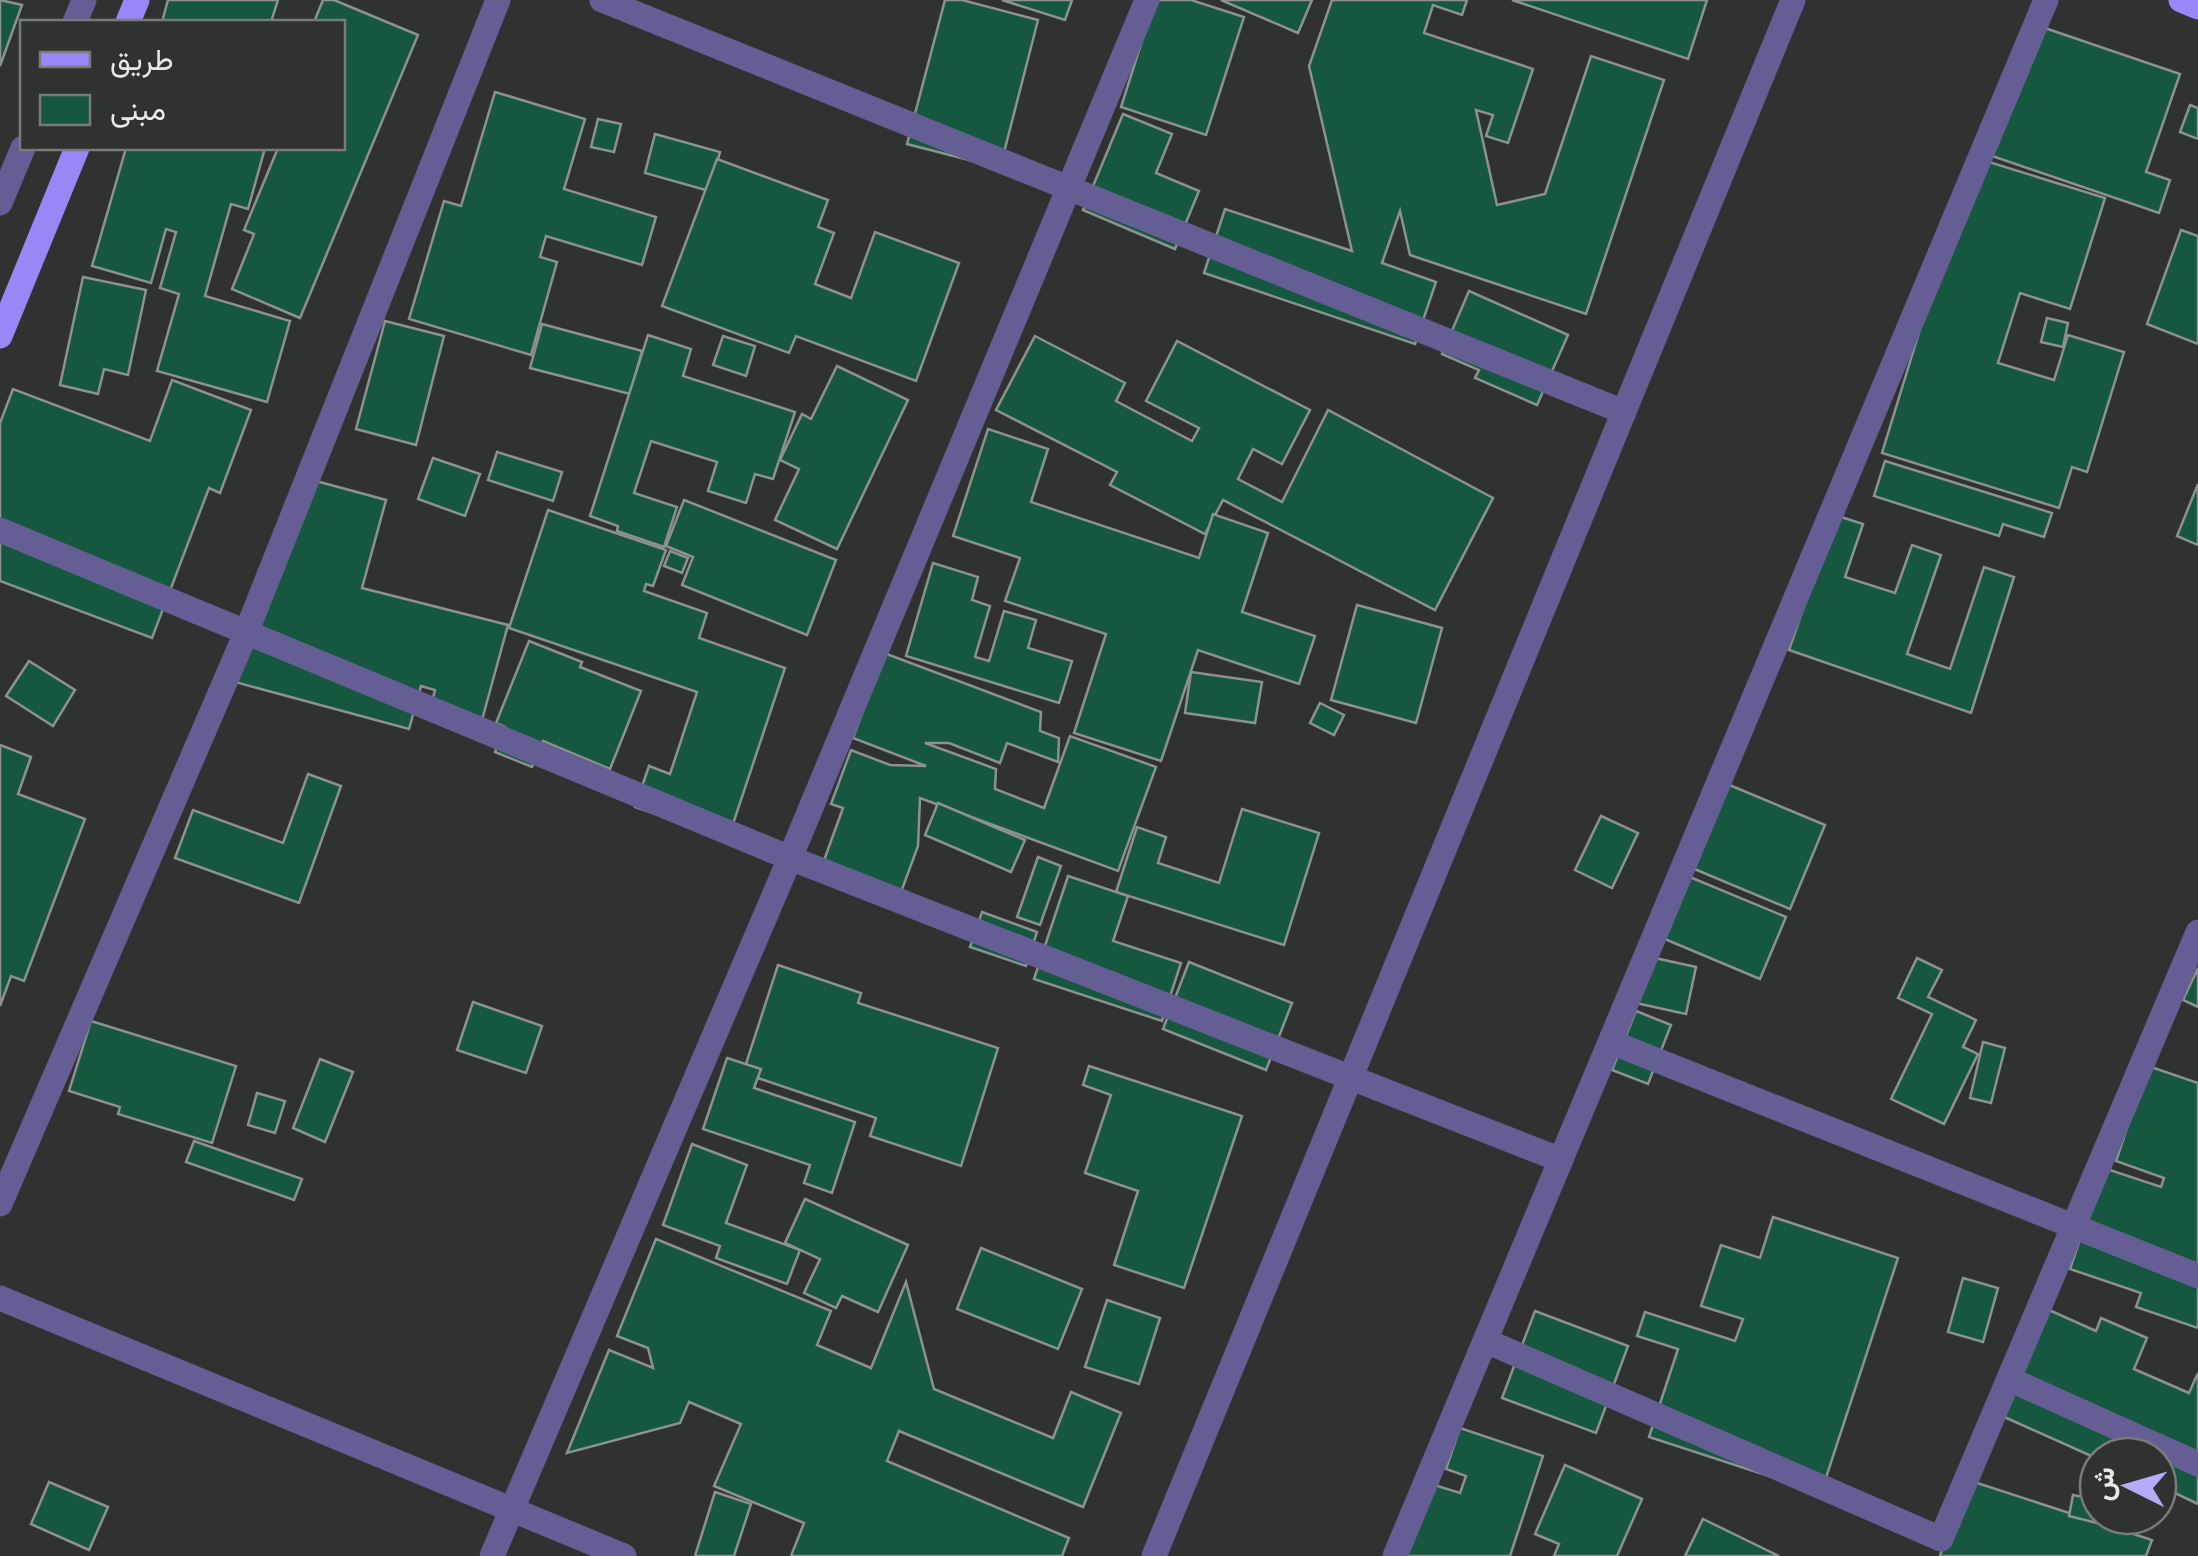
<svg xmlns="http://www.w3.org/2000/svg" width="2198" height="1556" viewBox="0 0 2198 1556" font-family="'Libre Baskerville',Vazirmatn,serif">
<rect width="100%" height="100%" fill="#2f3231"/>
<g fill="#16583f" stroke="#8d918f" stroke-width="2.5">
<polygon points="0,0 22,5 0,66"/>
<polygon points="168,0 278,0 271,22 162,22"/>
<polygon points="323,0 334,0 418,35 300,318 232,289 254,234 244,230 278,148 342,148 342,22 314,22"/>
<polygon points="945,0 962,0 1038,20 1000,168 907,144"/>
<polygon points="1002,0 1072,0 1065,20"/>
<polygon points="1155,0 1191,0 1244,17 1206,135 1121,107"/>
<polygon points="1221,0 1312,0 1298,33"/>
<polygon points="1332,0 1467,0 1462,15 1433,5 1424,33 1533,69 1508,143 1486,136 1493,115 1476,110 1497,205 1545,194 1591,56 1664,80 1586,314 1410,255 1400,211 1382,263 1436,282 1415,344 1204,273 1225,209 1352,251 1309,66"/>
<polygon points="1512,0 1707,0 1688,59"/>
<polygon points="2036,25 2180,74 2146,172 2170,180 2159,213 1992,156"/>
<polygon points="495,92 585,119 564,189 656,217 642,265 546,236 540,257 557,262 531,355 409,319 444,201 461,206"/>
<polygon points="2190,105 2198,108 2198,139 2180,132"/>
<polygon points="1123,114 1172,134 1156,173 1199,191 1175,249 1083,210"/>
<polygon points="598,119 621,124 614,152 591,147"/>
<polygon points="655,134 720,152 709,191 645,173"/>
<polygon points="126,148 265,148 248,209 231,204 205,296 290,321 267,402 157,371 179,294 160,288 176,232 166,229 151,283 92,266"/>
<polygon points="1973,157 2105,198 2070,309 2020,293 1998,363 2054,380 2068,335 2124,352 2087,472 2072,467 2059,508 1882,453"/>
<polygon points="717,159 828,200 818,227 834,233 815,284 851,298 875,232 959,263 916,381 796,336 789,353 662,306"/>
<polygon points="2181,230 2198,236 2198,344 2147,324"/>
<polygon points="83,277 146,290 128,375 104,369 98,394 60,385"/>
<polygon points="1469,291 1568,335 1537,405 1475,378 1479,370 1442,354"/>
<polygon points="2047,318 2068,323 2063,347 2041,342"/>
<polygon points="385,321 444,336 416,445 356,429"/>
<polygon points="542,324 642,351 630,394 530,368"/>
<polygon points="648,335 691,349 683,376 795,412 773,479 755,474 746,503 708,491 717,462 651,441 634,493 677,507 664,547 617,531 618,526 590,516"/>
<polygon points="723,336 755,346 746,376 713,365"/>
<polygon points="1035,336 1125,383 1116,401 1192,441 1199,428 1146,401 1177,341 1310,410 1282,464 1253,449 1238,479 1282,502 1328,410 1493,498 1435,610 1223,500 1205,534 1110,485 1117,472 996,410"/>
<polygon points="837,366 908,400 837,549 775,520 799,469 780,460 802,414 811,419"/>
<polygon points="172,380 251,410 220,493 209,488 152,638 0,581 0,423 13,389 150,441"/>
<polygon points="988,429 1048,449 1031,502 1199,558 1213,514 1268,533 1242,612 1315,636 1299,684 1198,650 1161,761 1074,733 1106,634 1005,601 1020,558 953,536"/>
<polygon points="497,452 562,472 553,501 488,480"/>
<polygon points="433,458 480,474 465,516 418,499"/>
<polygon points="1885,461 2052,513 2044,537 2003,524 1999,536 1874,496"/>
<polygon points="305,478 386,500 362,588 508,625 479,731 428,717 435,690 421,686 409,729 235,682"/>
<polygon points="2198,484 2198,545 2177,536"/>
<polygon points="684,500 836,560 807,635 682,585 693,557 666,546"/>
<polygon points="548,510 666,550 653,586 646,584 644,591 707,613 699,638 785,668 728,839 635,807 649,766 670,774 697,692 509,628"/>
<polygon points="1835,515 1863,524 1845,577 1895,593 1912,545 1941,555 1907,654 1950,669 1984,567 2014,577 1971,713 1789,650"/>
<polygon points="670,551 688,558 682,573 664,566"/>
<polygon points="933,563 978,577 972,600 990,606 975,657 989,661 1004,611 1036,620 1028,648 1072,661 1059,703 906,656"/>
<polygon points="1357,605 1442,628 1416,723 1331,700"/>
<polygon points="529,641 582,662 580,667 641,691 610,769 543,741 532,767 495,752 505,727 496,723"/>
<polygon points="884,653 1041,712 1040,731 1059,738 1058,762 1007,743 1000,763 949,743 925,743 996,769 995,789 1044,808 1070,736 1156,767 1118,871 920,798 918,846 897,903 818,877 843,808 831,804 851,750 890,765 926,766 853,738"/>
<polygon points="29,661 75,690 53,726 6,696"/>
<polygon points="1191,672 1262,682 1255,723 1185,713"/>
<polygon points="1320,703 1344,715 1334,735 1310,723"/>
<polygon points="0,745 31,757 18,794 85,819 24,981 11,976 0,1006"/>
<polygon points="308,774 341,786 299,903 175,858 193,810 283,843"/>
<polygon points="1727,784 1825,825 1790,909 1692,868"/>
<polygon points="938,803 1025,840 1011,872 925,835"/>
<polygon points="1242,809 1319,833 1284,945 1116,892 1137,827 1166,837 1158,863 1219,883"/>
<polygon points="1601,816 1638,833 1612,888 1575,870"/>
<polygon points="1038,857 1061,866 1040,925 1017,917"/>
<polygon points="1685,875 1786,917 1760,979 1660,937"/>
<polygon points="1068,876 1128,896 1113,941 1181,963 1162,1021 1034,979"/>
<polygon points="982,912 1037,932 1026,966 970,947"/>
<polygon points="1646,956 1696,967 1686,1014 1636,1003"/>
<polygon points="1917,958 1942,970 1928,997 1976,1020 1963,1047 1978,1054 1944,1124 1891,1099 1932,1014 1898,998"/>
<polygon points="1189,962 1292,1003 1266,1070 1163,1029"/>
<polygon points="778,965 861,993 858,1003 998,1048 961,1166 870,1136 876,1118 743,1073"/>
<polygon points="2198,968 2198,1007 2183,1000"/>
<polygon points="473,1002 542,1026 526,1073 457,1050"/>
<polygon points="1636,1011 1671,1025 1648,1084 1612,1070"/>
<polygon points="91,1021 236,1066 212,1143 118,1114 120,1107 69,1091"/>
<polygon points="1983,1042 2005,1048 1991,1103 1970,1098"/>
<polygon points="727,1058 761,1069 754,1088 855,1122 832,1193 804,1183 810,1165 703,1129"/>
<polygon points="320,1059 353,1072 325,1142 293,1128"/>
<polygon points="1089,1066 1242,1116 1184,1288 1114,1265 1138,1191 1085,1173 1111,1095 1083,1085"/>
<polygon points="2148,1066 2198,1083 2198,1328 2136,1307 2141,1293 2070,1269 2104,1168 2161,1187 2164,1178 2116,1161"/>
<polygon points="257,1093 285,1101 275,1133 248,1125"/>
<polygon points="194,1141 302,1179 294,1200 186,1162"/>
<polygon points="692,1144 747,1165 726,1223 800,1250 787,1284 716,1258 720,1246 663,1225"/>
<polygon points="805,1199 908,1245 878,1312 842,1296 836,1308 804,1293 820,1259 785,1243"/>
<polygon points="1773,1217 1898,1258 1821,1493 1649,1437 1678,1349 1637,1336 1645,1312 1735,1341 1743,1319 1701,1306 1721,1245 1760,1258"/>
<polygon points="656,1239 831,1311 817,1345 871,1368 906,1282 934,1389 1053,1438 1071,1392 1121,1413 1083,1507 899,1431 887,1461 1069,1538 1062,1556 791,1556 804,1523 714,1486 741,1424 689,1402 680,1423 567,1453 609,1350 653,1368 648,1348 617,1336"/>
<polygon points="981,1248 1082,1289 1058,1349 957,1309"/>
<polygon points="1963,1278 1998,1288 1983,1342 1948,1332"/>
<polygon points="1107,1300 1160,1318 1139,1384 1085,1367"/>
<polygon points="2049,1310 2096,1331 2101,1318 2147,1338 2134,1369 2189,1393 2198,1373 2198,1504 2158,1485 2158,1456 2121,1456 2112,1452 2110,1456 2098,1456 2098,1459 2002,1416"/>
<polygon points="1535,1311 1628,1346 1596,1433 1502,1398"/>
<polygon points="1460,1428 1543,1456 1510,1556 1403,1556 1428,1483 1460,1493 1466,1476 1446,1469"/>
<polygon points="1565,1465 1642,1499 1617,1556 1554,1556 1559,1544 1535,1534"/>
<polygon points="1965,1479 2152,1540 2146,1556 1940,1556"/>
<polygon points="49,1482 108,1507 89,1550 31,1524"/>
<polygon points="715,1492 751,1504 734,1556 695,1556"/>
<polygon points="2073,1495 2098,1500 2098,1516 2107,1516 2105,1525 2069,1516"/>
<polygon points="1703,1519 1779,1556 1685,1556"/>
</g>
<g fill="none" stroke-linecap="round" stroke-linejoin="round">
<g stroke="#655e94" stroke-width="25">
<polyline points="602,0 1624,412"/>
<polyline points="75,22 84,0"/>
<polyline points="0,203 23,148"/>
<polyline points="0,530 790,858 1561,1160"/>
<polyline points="1611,1042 2198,1276"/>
<polyline points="0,1204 246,633 498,0"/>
<polyline points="0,1298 624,1556"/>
<polyline points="1486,1341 1941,1539 2198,932"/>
<polyline points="2009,1379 2198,1464"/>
<polyline points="492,1556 790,858 1147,0"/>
<polyline points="1154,1556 1793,0"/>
<polyline points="1395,1556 2046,0"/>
</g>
<g stroke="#9a86f6" stroke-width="25">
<polyline points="2181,0 2198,7"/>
<polyline points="128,22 137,0"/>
<polyline points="0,336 77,148"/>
</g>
</g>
<rect x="20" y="20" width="325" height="130" fill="#2f3231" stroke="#797b7a" stroke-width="2.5"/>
<rect x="40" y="52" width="50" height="15" fill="#9a86f6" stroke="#797b7a" stroke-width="2.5"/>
<text x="110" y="70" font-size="30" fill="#e7e9e8">طريق</text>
<rect x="40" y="95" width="50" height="30" fill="#16583f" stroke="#797b7a" stroke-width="2.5"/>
<text x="110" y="120" font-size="30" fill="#e7e9e8">مبنى</text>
<g transform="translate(2128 1486) rotate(275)"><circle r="48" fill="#2f3231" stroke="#797b7a" stroke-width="2.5"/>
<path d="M0-8L18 38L0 25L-18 38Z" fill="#b5acf8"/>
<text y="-15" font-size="28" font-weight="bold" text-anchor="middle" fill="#e7e9e8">ش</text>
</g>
</svg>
